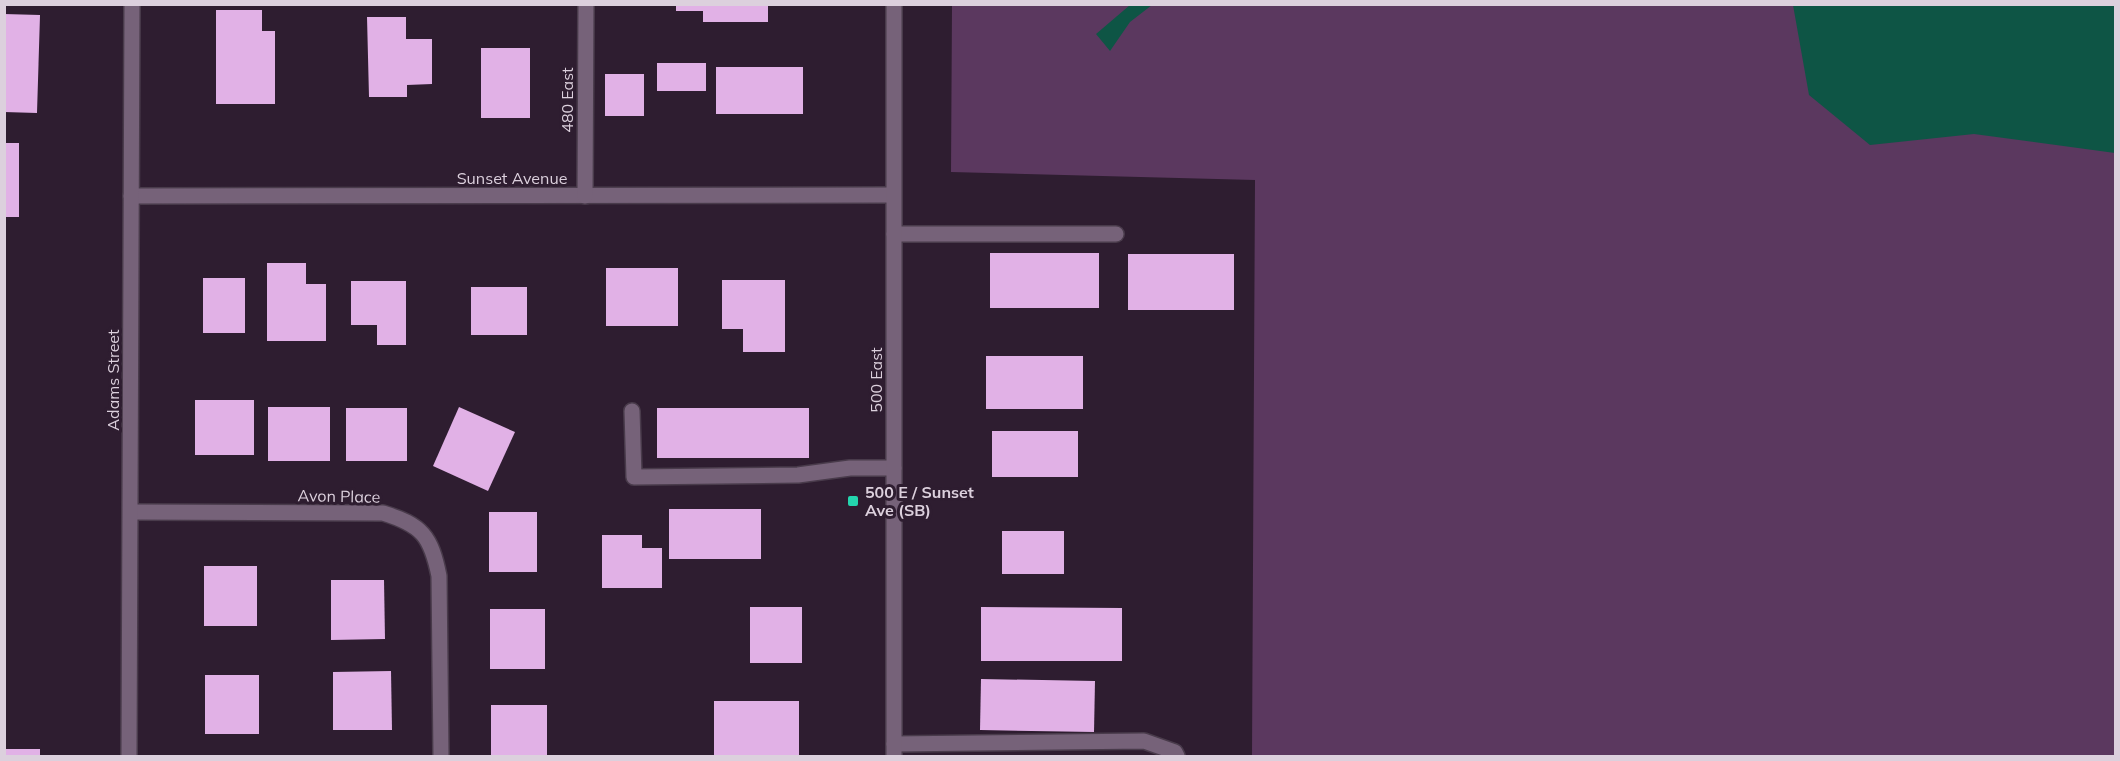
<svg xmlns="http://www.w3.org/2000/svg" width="2120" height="761" viewBox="0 0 2120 761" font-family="Mulish,sans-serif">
<rect width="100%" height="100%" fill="#2e1d30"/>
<polygon fill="#5b385f" points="952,5 2115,5 2115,756 1252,756 1255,180 951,172"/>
<g fill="#0e5545">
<polygon points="1130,5 1152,5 1130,22 1110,51 1096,34"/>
<polygon points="1793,5 2115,5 2115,153 1974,134 1870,145 1809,95"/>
</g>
<g fill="#e1b1e6">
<polygon points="676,4 768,4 768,22 703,22 703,11 676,11"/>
<polygon points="216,10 262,10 262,31 275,31 275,104 216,104"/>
<polygon points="4,14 40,15 37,113 4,112"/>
<polygon points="367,17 406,17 406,39 432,39 432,84 407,85 407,97 369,97"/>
<rect x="481" y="48" width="49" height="70"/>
<rect x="657" y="63" width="49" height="28"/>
<rect x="716" y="67" width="87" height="47"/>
<rect x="605" y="74" width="39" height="42"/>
<rect x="4" y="143" width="15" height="74"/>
<rect x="990" y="253" width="109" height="55"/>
<rect x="1128" y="254" width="106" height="56"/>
<polygon points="267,263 306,263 306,284 326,284 326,341 267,341"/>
<rect x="606" y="268" width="72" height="58"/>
<rect x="203" y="278" width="42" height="55"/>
<polygon points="722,280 785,280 785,352 743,352 743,329 722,329"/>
<polygon points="351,281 406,281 406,345 377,345 377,325 351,325"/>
<rect x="471" y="287" width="56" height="48"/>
<rect x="986" y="356" width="97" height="53"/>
<rect x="195" y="400" width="59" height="55"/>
<rect x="268" y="407" width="62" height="54"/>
<polygon points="459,407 515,432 488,491 433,466"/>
<rect x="346" y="408" width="61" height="53"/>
<rect x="657" y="408" width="152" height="50"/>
<rect x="992" y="431" width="86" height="46"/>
<rect x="669" y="509" width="92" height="50"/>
<rect x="489" y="512" width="48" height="60"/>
<rect x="1002" y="531" width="62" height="43"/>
<polygon points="602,535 642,535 642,548 662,548 662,588 602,588"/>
<rect x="204" y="566" width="53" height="60"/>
<polygon points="331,580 384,580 385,639 331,640"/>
<rect x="750" y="607" width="52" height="56"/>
<polygon points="981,607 1122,608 1122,661 981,661"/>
<rect x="490" y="609" width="55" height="60"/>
<polygon points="391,671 392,730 333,730 333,672"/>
<rect x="205" y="675" width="54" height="59"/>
<polygon points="981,679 1095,681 1094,732 980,730"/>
<rect x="714" y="701" width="85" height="55"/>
<rect x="491" y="705" width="56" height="51"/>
<rect x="4" y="749" width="36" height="7"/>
</g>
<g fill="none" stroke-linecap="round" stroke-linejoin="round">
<defs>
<g id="service">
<polyline points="894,234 1116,234"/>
<polyline points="632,411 634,477 798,475 850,468 894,468"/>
<polyline points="894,744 1144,741 1175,752 1177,756"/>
</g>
<g id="minor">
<polyline points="131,196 893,195"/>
<polyline points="585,196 586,4"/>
<path d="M131 512 383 513C422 525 431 536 439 576L441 756"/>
<polyline points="129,756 132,4"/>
</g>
<polyline id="tertiary" points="894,756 894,4"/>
</defs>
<use href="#service" stroke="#493b4b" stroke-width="18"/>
<use href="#minor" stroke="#493b4b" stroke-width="18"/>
<use href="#tertiary" stroke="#493b4b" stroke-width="18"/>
<use href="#service" stroke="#766279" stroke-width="15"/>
<use href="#minor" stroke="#766279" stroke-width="15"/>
<use href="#tertiary" stroke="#766279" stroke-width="15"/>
</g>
<rect fill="#24d5ae" stroke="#2e1d30" stroke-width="2" x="847" y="495" width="12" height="12" rx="3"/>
<g text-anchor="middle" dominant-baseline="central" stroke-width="6" stroke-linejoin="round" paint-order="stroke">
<g font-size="16" fill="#dcd0dd" stroke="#2e1d30">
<text transform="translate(567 100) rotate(-90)">480 East</text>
<text x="512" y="178">Sunset Avenue</text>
<text transform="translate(113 380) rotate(-90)">Adams Street</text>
<text transform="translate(876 380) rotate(-90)">500 East</text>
<text transform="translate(339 496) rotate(1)">Avon Place</text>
</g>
<g font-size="16" font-weight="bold" fill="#dcd0dd" stroke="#2e1d30" text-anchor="start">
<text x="865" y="492">500 E / Sunset<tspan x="865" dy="18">Ave (SB)</tspan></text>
</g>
</g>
<rect width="2120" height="761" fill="none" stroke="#dcd0dd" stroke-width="12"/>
</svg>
